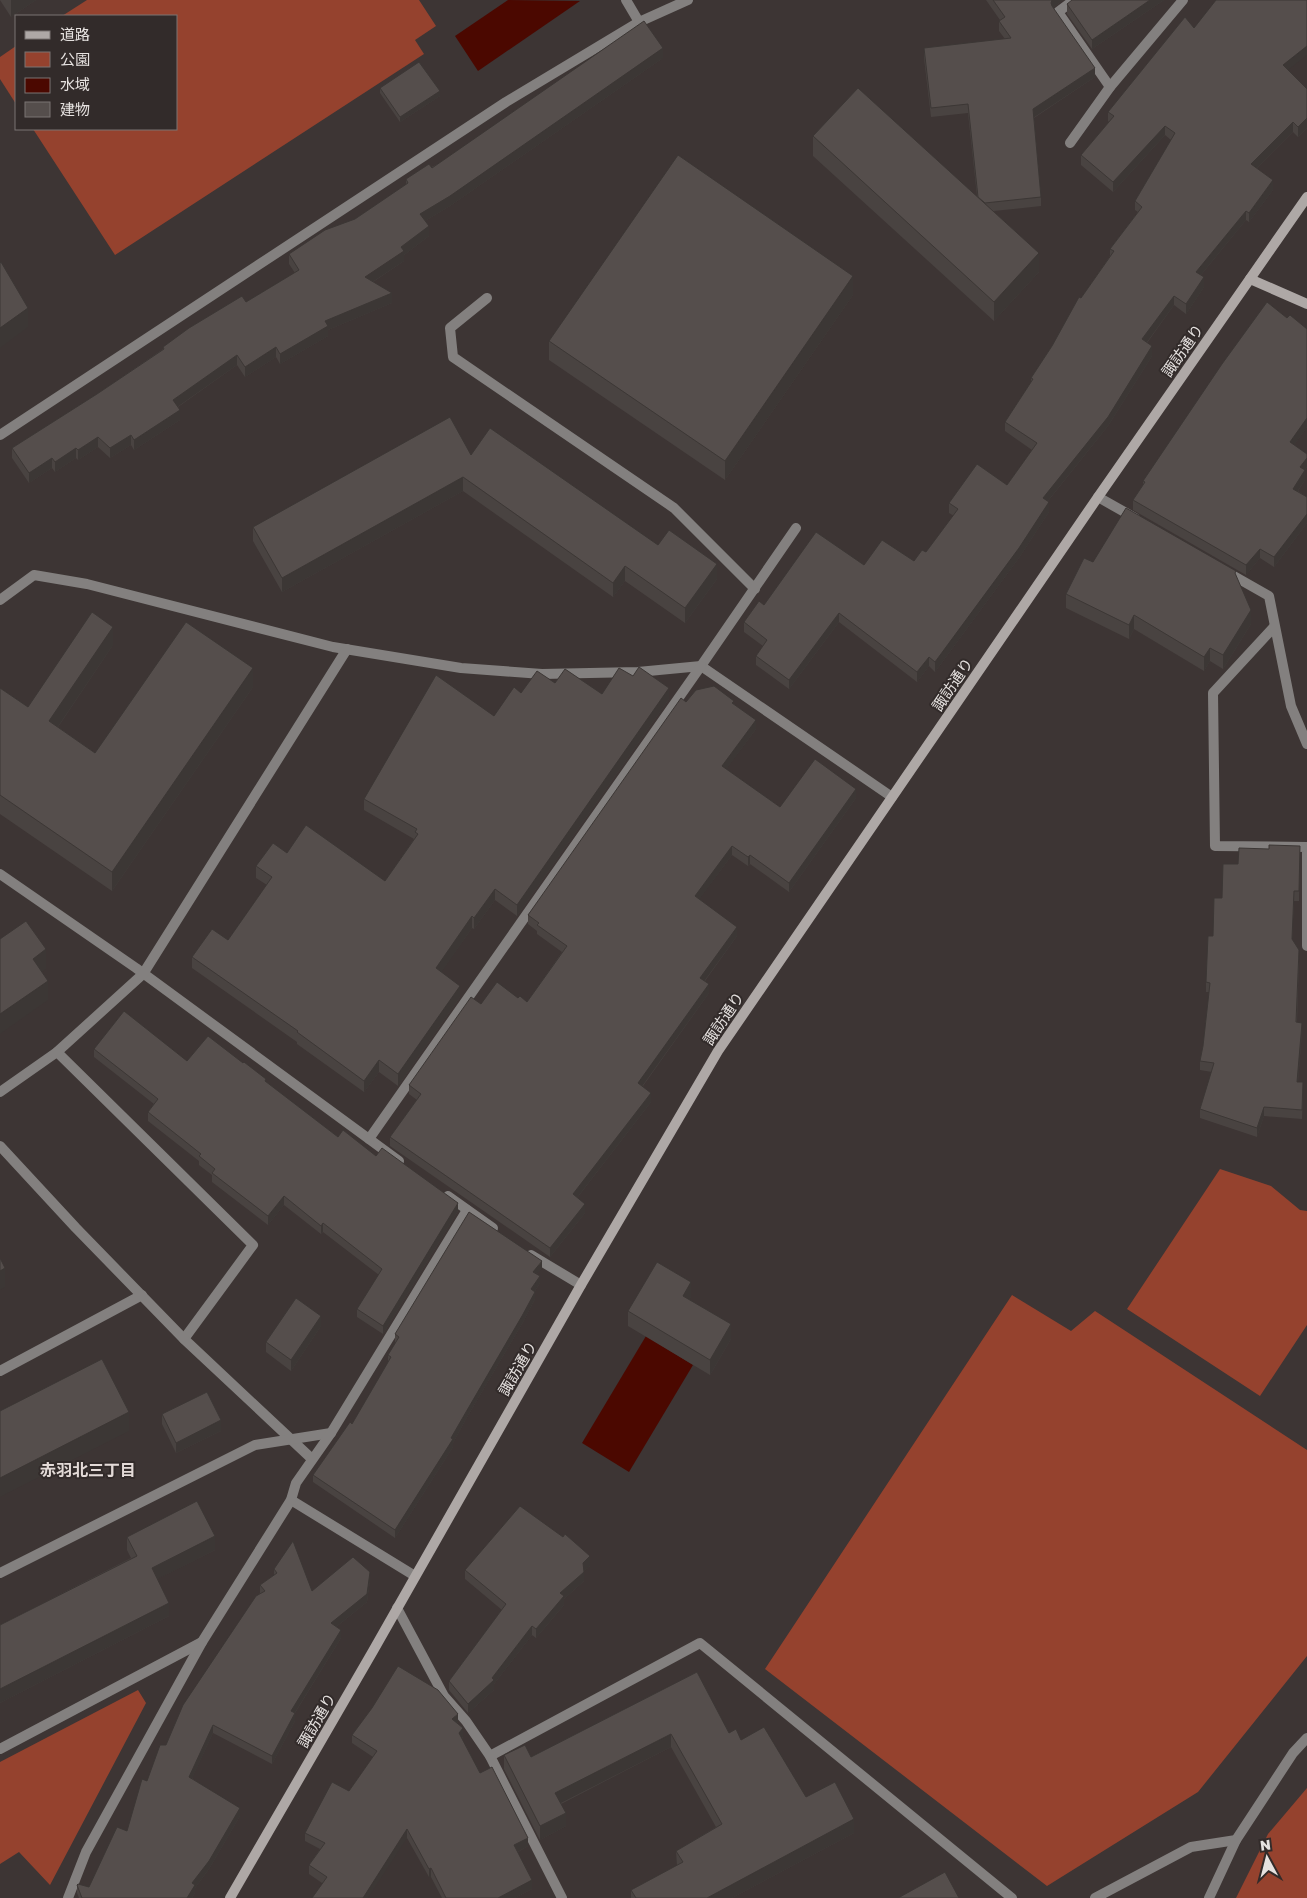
<svg xmlns="http://www.w3.org/2000/svg" width="1307" height="1898" viewBox="0 0 1307 1898" font-family="'Golos Text','Noto Sans JP',sans-serif">
<rect width="100%" height="100%" fill="#3d3534"/>
<g fill="#95422e">
<polygon points="87,0 419,0 436,26 415,40 424,54 115,255 33,129 176,129 176,16 62,16"/>
<polygon points="16,46 16,104 0,79 0,57"/>
<polygon points="1220,1169 1271,1186 1300,1210 1307,1211 1307,1325 1260,1396 1127,1309"/>
<polygon points="1012,1295 1071,1331 1095,1311 1307,1450 1307,1656 1198,1792 1047,1886 765,1669"/>
<polygon points="138,1690 146,1703 50,1885 19,1852 0,1864 0,1762"/>
<polygon points="1307,1788 1307,1898 1236,1898 1268,1834"/>
</g>
<g fill="#4b0800">
<polygon points="508,0 580,1 478,71 455,36"/>
<polygon points="646,1336 693,1365 629,1472 582,1443"/>
</g>
<g fill="none" stroke-linecap="round" stroke-linejoin="round">
<g stroke="#83807f" stroke-width="10">
<polyline points="1074,0 1058,12 1110,87"/>
<polyline points="487,298 450,328 453,357 674,508 755,589"/>
<polyline points="1274,627 1213,693 1215,846 1307,847 1307,946"/>
<polyline points="701,666 796,528"/>
</g>
<g stroke="#83807f" stroke-width="10">
<polyline points="626,0 639,22"/>
<polyline points="1070,143 1110,87 1183,0"/>
<polyline points="0,435 506,102 639,22 688,0"/>
<polyline points="1098,497 1135,518"/>
<polyline points="1225,571 1269,596 1291,706 1307,744"/>
<polyline points="0,600 34,575 87,584 333,647 461,668 542,674 638,672 701,666 892,797"/>
<polyline points="0,874 136,968 399,1161"/>
<polyline points="57,1052 253,1245 184,1339"/>
<polyline points="0,1092 57,1052 143,974 347,649"/>
<polyline points="369,1139 701,666"/>
<polyline points="0,1146 76,1228 184,1339 312,1459"/>
<polyline points="448,1196 493,1228"/>
<polyline points="531,1255 581,1285"/>
<polyline points="0,1371 142,1295"/>
<polyline points="291,1500 415,1576"/>
<polyline points="0,1573 255,1445 331,1433"/>
<polyline points="397,1608 444,1696 466,1721 490,1756 562,1898"/>
<polyline points="0,1749 202,1642"/>
<polyline points="490,1756 700,1643 1012,1898"/>
<polyline points="68,1898 86,1852 202,1642 291,1500 296,1483 331,1433 467,1210"/>
<polyline points="1095,1898 1191,1847 1236,1840"/>
<polyline points="1209,1898 1236,1840 1293,1753 1307,1738"/>
</g>
<g stroke="#aea8a6" stroke-width="10">
<polyline points="1250,279 1307,304"/>
<polyline points="230,1898 373,1651 581,1285 718,1051 1098,497 1307,197"/>
</g>
</g>
<g fill="#494341">
<polygon points="0,0 36,0 11,17"/>
<polygon points="986,0 1063,0 1053,8 1095,77 1034,118 1041,197 1041,206 994,211 1039,272 994,321 813,156 813,136 977,196 968,113 931,117 924,58 924,48 1005,39 999,31 999,21 1000,20"/>
<polygon points="1164,0 1092,49 1067,14 1067,4"/>
<polygon points="1194,28 1288,70 1307,89 1307,128 1298,137 1293,132 1257,168 1273,190 1249,222 1246,220 1201,275 1204,287 1186,314 1174,305 1147,343 1152,356 1108,426 1048,501 1049,512 1019,558 935,672 929,666 917,682 839,622 789,689 756,665 756,656 763,646 744,632 744,622 764,605 864,565 914,561 926,552 954,516 949,513 949,503 1007,485 1032,450 1005,431 1005,422 1031,382 1031,378 1052,346 1081,298 1110,256 1110,249 1138,212 1135,210 1135,201 1171,140 1165,135 1113,192 1081,165 1081,155 1109,122 1108,121 1108,112"/>
<polygon points="663,58 450,206 425,221 429,236 404,255 404,261 373,282 392,303 328,330 328,336 280,364 276,357 245,377 237,365 178,407 180,420 134,450 131,445 110,458 98,447 78,460 76,458 55,472 52,468 29,483 12,458 12,448 97,394 163,349 163,347 246,302 295,273 289,264 289,254 355,219 406,185 406,179"/>
<polygon points="380,88 440,96 400,122 380,93"/>
<polygon points="853,295 725,480 549,360 549,341"/>
<polygon points="1287,318 1307,329 1307,427 1294,445 1307,454 1307,467 1305,470 1305,480 1298,491 1307,497 1307,523 1274,567 1260,558 1246,575 1133,510 1133,500 1143,485 1143,481"/>
<polygon points="471,455 658,545 717,579 685,623 625,581 613,597 463,491 282,592 253,541 253,527"/>
<polygon points="1093,562 1236,576 1251,624 1223,669 1210,661 1204,671 1134,629 1129,639 1066,608 1066,594"/>
<polygon points="113,645 58,727 95,753 253,687 112,891 0,814 0,688 28,707"/>
<polygon points="555,683 602,694 669,699 517,916 495,900 474,929 472,928 441,972 460,997 398,1086 379,1072 364,1092 297,1044 297,1042 192,968 192,957 228,940 267,885 256,878 256,866 287,853 385,881 414,839 364,810 364,799 494,716 521,693"/>
<polygon points="686,702 734,704 756,729 726,769 780,807 856,798 789,892 750,864 748,866 732,855 699,899 737,936 705,981 709,993 643,1086 651,1102 577,1198 585,1213 550,1257 390,1146 390,1137 417,1100 409,1094 409,1085 481,1004 518,998 527,1002 562,952 537,934 537,931 528,924 528,915"/>
<polygon points="1300,846 1299,901 1294,901 1292,939 1299,959 1297,1022 1302,1032 1298,1082 1303,1092 1302,1119 1264,1116 1257,1137 1200,1118 1200,1109 1212,1072 1200,1070 1200,1061 1203,1046 1209,992 1206,992 1206,982 1213,936 1222,898 1238,864 1269,849"/>
<polygon points="94,1049 187,1061 266,1082 338,1137 376,1156 458,1211 383,1334 357,1317 357,1309 379,1275 323,1232 321,1234 284,1205 268,1225 212,1182 212,1175 199,1165 199,1161 148,1121 148,1112 154,1104 94,1057"/>
<polygon points="542,1268 537,1274 540,1283 535,1291 535,1299 522,1324 466,1419 453,1443 453,1447 395,1538 313,1482 313,1475 352,1424 388,1363 388,1355 396,1343 395,1342 395,1334"/>
<polygon points="691,1297 689,1300 731,1339 710,1375 628,1326 628,1311"/>
<polygon points="321,1326 291,1371 266,1352 266,1342"/>
<polygon points="162,1414 221,1431 176,1453 162,1424"/>
<polygon points="127,1537 215,1550 157,1579 169,1616 0,1703 0,1625 131,1558 127,1550"/>
<polygon points="590,1566 584,1571 584,1581 564,1599 564,1605 536,1638 532,1635 494,1684 494,1690 468,1713 449,1690 449,1681 502,1610 465,1579 465,1570"/>
<polygon points="274,1569 312,1591 370,1580 367,1602 336,1627 341,1638 295,1713 295,1721 272,1764 213,1733 192,1778 240,1816 209,1869 195,1888 195,1893 192,1898 79,1898 77,1893 77,1885 89,1887 127,1831 147,1781 166,1745 260,1593 260,1585 274,1575"/>
<polygon points="697,1672 729,1733 741,1740 806,1797 854,1833 732,1898 631,1898 631,1890 677,1866 676,1851 716,1827 671,1747 561,1804 566,1826 540,1840 504,1769 504,1755 531,1757"/>
<polygon points="458,1722 457,1723 463,1737 462,1739 480,1773 528,1846 518,1852 532,1889 515,1898 442,1898 431,1877 429,1877 407,1838 322,1883 309,1874 309,1865 320,1849 305,1841 305,1833 349,1791 373,1757 352,1743 352,1735"/>
</g>
<g fill="#3c3735">
<polygon points="11,0 36,0 11,17"/>
<polygon points="1052,0 1063,0 1054,7 1051,12 1051,3"/>
<polygon points="1150,0 1164,0 1092,49 1092,40"/>
<polygon points="1307,46 1307,55 1283,74 1283,65"/>
<polygon points="663,48 663,58 450,206 420,224 420,214"/>
<polygon points="1095,68 1095,77 1033,118 1033,109"/>
<polygon points="440,91 440,96 400,122 400,117"/>
<polygon points="1307,118 1307,128 1298,137 1298,127"/>
<polygon points="1293,122 1293,132 1251,174 1251,164"/>
<polygon points="1165,126 1165,135 1113,192 1113,182"/>
<polygon points="1273,180 1273,190 1249,222 1249,213"/>
<polygon points="1246,211 1246,220 1196,281 1196,272"/>
<polygon points="429,226 429,236 404,255 404,261 365,287 365,277 401,247"/>
<polygon points="1039,253 1039,272 994,321 994,302"/>
<polygon points="853,276 853,295 725,480 725,461"/>
<polygon points="1204,277 1204,287 1186,314 1186,304"/>
<polygon points="392,293 392,303 328,330 328,336 280,364 280,354 325,321"/>
<polygon points="1174,296 1174,305 1142,349 1142,339"/>
<polygon points="28,308 28,327 0,348 0,328"/>
<polygon points="1152,346 1152,356 1108,426 1043,507 1043,498"/>
<polygon points="276,347 276,357 245,377 245,367"/>
<polygon points="237,355 237,365 173,410 173,400"/>
<polygon points="180,410 180,420 134,450 134,440"/>
<polygon points="1307,418 1307,427 1290,451 1290,442"/>
<polygon points="131,435 131,445 110,458 110,448"/>
<polygon points="98,437 98,447 78,460 78,450"/>
<polygon points="76,448 76,458 55,472 55,462"/>
<polygon points="52,458 52,468 29,483 29,473"/>
<polygon points="1307,458 1307,467 1300,476 1300,467"/>
<polygon points="1305,470 1305,480 1293,498 1293,489"/>
<polygon points="463,477 463,491 282,592 282,578"/>
<polygon points="1049,502 1049,512 1019,558 935,672 935,662"/>
<polygon points="1307,514 1307,523 1274,567 1274,557"/>
<polygon points="1260,549 1260,558 1246,575 1246,565"/>
<polygon points="717,564 717,579 685,623 685,608"/>
<polygon points="625,566 625,581 613,597 613,583"/>
<polygon points="1251,610 1251,624 1223,669 1223,655"/>
<polygon points="839,613 839,622 789,689 789,680"/>
<polygon points="1134,615 1134,629 1129,639 1129,625"/>
<polygon points="113,627 113,645 49,740 49,721"/>
<polygon points="1210,648 1210,661 1204,671 1204,657"/>
<polygon points="929,657 929,666 917,682 917,672"/>
<polygon points="253,668 253,687 112,891 112,872"/>
<polygon points="669,688 669,699 517,916 517,905"/>
<polygon points="756,720 756,729 722,775 722,766"/>
<polygon points="856,789 856,798 789,892 789,883"/>
<polygon points="732,846 732,855 695,905 695,896"/>
<polygon points="750,855 750,864 748,866 748,857"/>
<polygon points="495,889 495,900 474,929 474,918"/>
<polygon points="472,916 472,928 436,980 436,968"/>
<polygon points="737,927 737,936 700,987 700,978"/>
<polygon points="46,949 46,969 33,978 33,959"/>
<polygon points="48,981 48,1000 0,1034 0,1014"/>
<polygon points="709,984 709,993 638,1092 638,1083"/>
<polygon points="460,986 460,997 398,1086 398,1074"/>
<polygon points="1302,1023 1302,1032 1297,1091 1297,1082"/>
<polygon points="379,1060 379,1072 364,1092 364,1081"/>
<polygon points="651,1093 651,1102 573,1203 573,1194"/>
<polygon points="1264,1107 1264,1116 1257,1137 1257,1128"/>
<polygon points="284,1196 284,1205 268,1225 268,1216"/>
<polygon points="458,1203 458,1211 383,1334 383,1326"/>
<polygon points="585,1204 585,1213 550,1257 550,1248"/>
<polygon points="323,1223 323,1232 321,1234 321,1226"/>
<polygon points="542,1261 542,1268 533,1279 533,1272"/>
<polygon points="5,1268 5,1287 0,1290 0,1271"/>
<polygon points="540,1276 540,1283 531,1297 531,1289"/>
<polygon points="691,1282 691,1297 683,1311 683,1296"/>
<polygon points="535,1292 535,1299 522,1324 466,1419 453,1443 453,1447 395,1538 395,1530 451,1438 466,1412"/>
<polygon points="321,1316 321,1326 291,1371 291,1360"/>
<polygon points="731,1324 731,1339 710,1375 710,1360"/>
<polygon points="129,1412 129,1431 0,1497 0,1478"/>
<polygon points="221,1420 221,1431 176,1453 176,1443"/>
<polygon points="215,1536 215,1550 152,1582 152,1568"/>
<polygon points="590,1556 590,1566 583,1572 583,1563"/>
<polygon points="370,1572 370,1580 367,1602 331,1631 331,1623"/>
<polygon points="584,1572 584,1581 564,1599 564,1605 536,1638 536,1629 560,1593"/>
<polygon points="169,1603 169,1616 0,1703 0,1689"/>
<polygon points="532,1626 532,1635 494,1684 494,1690 468,1713 468,1704 492,1678"/>
<polygon points="341,1630 341,1638 291,1719 291,1711"/>
<polygon points="295,1713 295,1721 272,1764 272,1756"/>
<polygon points="458,1714 458,1722 452,1728 452,1719"/>
<polygon points="213,1725 213,1733 189,1785 189,1777"/>
<polygon points="463,1728 463,1737 459,1742 459,1733"/>
<polygon points="671,1734 671,1747 555,1806 555,1793"/>
<polygon points="240,1808 240,1816 209,1869 195,1888 195,1893 192,1898 187,1898 192,1883"/>
<polygon points="566,1813 566,1826 540,1840 540,1826"/>
<polygon points="854,1819 854,1833 732,1898 707,1898"/>
<polygon points="407,1829 407,1838 368,1898 363,1898"/>
<polygon points="528,1838 528,1846 514,1854 514,1845"/>
<polygon points="431,1868 431,1877 429,1877 429,1869"/>
<polygon points="532,1880 532,1889 515,1898 498,1898"/>
</g>
<g fill="#554e4c" stroke="#3c3735">
<polygon points="993,0 1052,0 1051,3 1052,6 1095,68 1033,109 1041,197 985,203 978,197 968,104 931,108 924,48 1011,38 999,21 1005,17"/>
<polygon points="1072,0 1150,0 1092,40 1067,4"/>
<polygon points="1216,0 1307,0 1307,46 1283,65 1307,89 1307,118 1298,127 1293,122 1251,164 1273,180 1249,213 1246,211 1196,272 1204,277 1186,304 1174,296 1142,339 1152,346 1108,417 1043,498 1049,502 1019,548 935,662 929,657 917,672 839,613 789,680 756,656 767,640 744,622 759,601 764,605 816,532 864,565 882,540 914,561 922,550 926,552 958,509 949,503 977,464 1007,485 1037,443 1005,422 1033,379 1031,378 1052,346 1079,297 1081,298 1114,251 1110,249 1142,207 1135,201 1175,133 1165,126 1113,182 1081,155 1114,116 1108,112 1185,17 1194,28"/>
<polygon points="644,21 663,48 450,196 420,214 429,226 401,247 404,251 365,277 392,293 325,321 328,326 280,354 276,347 245,367 237,355 173,400 180,410 134,440 131,435 110,448 98,437 78,450 76,448 55,462 52,458 29,473 12,448 97,394 164,349 163,347 189,328 242,296 246,302 299,270 289,254 325,230 355,219 408,183 406,179 429,164 432,168"/>
<polygon points="419,62 440,91 400,117 380,88"/>
<polygon points="858,88 1039,253 994,302 813,136"/>
<polygon points="678,155 853,276 725,461 549,341"/>
<polygon points="1,262 28,308 0,328 0,263"/>
<polygon points="1267,302 1287,318 1290,315 1307,329 1307,418 1290,442 1307,454 1307,458 1300,467 1305,470 1293,489 1307,497 1307,514 1274,557 1260,549 1246,565 1133,500 1145,482 1143,481 1222,364"/>
<polygon points="450,417 471,455 490,428 658,545 669,530 717,564 685,608 625,566 613,583 463,477 282,578 253,527"/>
<polygon points="1126,508 1236,571 1235,573 1251,610 1223,655 1210,648 1204,657 1134,615 1129,625 1066,594 1084,558 1093,562"/>
<polygon points="92,612 113,627 49,721 95,753 186,622 253,668 112,872 0,795 0,688 28,707"/>
<polygon points="639,667 669,688 517,905 495,889 474,918 472,916 436,968 460,986 398,1074 379,1060 364,1081 297,1032 298,1031 192,957 212,929 228,940 272,877 256,866 273,843 287,853 306,825 385,881 418,834 415,832 417,829 364,799 436,675 494,716 514,687 521,693 537,671 555,683 565,669 602,694 619,668 633,676"/>
<polygon points="714,686 734,701 732,703 756,720 722,766 780,807 815,759 856,789 789,883 750,855 748,857 732,846 695,896 737,927 700,978 709,984 638,1083 651,1093 573,1194 585,1204 550,1248 390,1137 421,1094 409,1085 471,997 481,1004 497,982 518,998 520,996 527,1002 567,946 537,925 539,923 528,915 681,698 686,702 696,690"/>
<polygon points="1269,845 1300,846 1299,891 1294,891 1292,939 1299,950 1296,1022 1302,1023 1297,1082 1303,1082 1302,1110 1264,1107 1257,1128 1200,1109 1214,1063 1200,1061 1203,1046 1210,983 1206,982 1208,936 1213,936 1214,898 1222,898 1223,864 1238,864 1239,848 1269,849"/>
<polygon points="26,921 46,949 33,959 48,981 0,1014 0,939"/>
<polygon points="124,1011 187,1061 208,1036 243,1063 244,1062 266,1079 265,1081 338,1137 343,1130 376,1156 382,1148 458,1203 383,1326 357,1309 382,1269 323,1223 321,1226 284,1196 268,1216 212,1173 215,1169 199,1156 201,1154 148,1112 158,1099 94,1049"/>
<polygon points="469,1212 542,1261 533,1272 540,1276 531,1289 535,1292 522,1316 466,1412 451,1438 453,1439 395,1530 313,1475 350,1422 352,1424 391,1357 388,1355 399,1337 395,1334"/>
<polygon points="0,1258 5,1268 0,1271"/>
<polygon points="657,1262 691,1282 683,1296 731,1324 710,1360 628,1311"/>
<polygon points="296,1298 321,1316 291,1360 266,1342"/>
<polygon points="102,1359 129,1412 0,1478 0,1411"/>
<polygon points="207,1392 221,1420 176,1443 162,1414"/>
<polygon points="197,1501 215,1536 152,1568 169,1603 0,1689 0,1625 137,1556 127,1537"/>
<polygon points="520,1506 563,1537 565,1534 590,1556 583,1563 584,1572 560,1593 564,1596 536,1629 532,1626 492,1678 494,1680 468,1704 449,1681 506,1604 465,1570"/>
<polygon points="293,1541 312,1591 353,1557 370,1572 367,1594 331,1623 341,1630 291,1711 295,1713 272,1756 213,1725 189,1777 240,1808 209,1861 192,1883 195,1885 187,1898 82,1898 77,1885 78,1884 89,1887 117,1827 127,1831 142,1779 147,1781 160,1745 166,1745 183,1705 256,1596 265,1591 260,1585 277,1573 274,1569"/>
<polygon points="398,1666 438,1690 458,1714 452,1719 463,1728 459,1733 480,1773 492,1767 528,1838 514,1845 532,1880 498,1898 446,1898 431,1868 429,1869 407,1829 363,1898 312,1898 327,1877 309,1865 325,1843 305,1833 332,1782 349,1791 377,1751 352,1735 372,1708"/>
<polygon points="697,1672 729,1733 736,1729 741,1740 764,1727 806,1797 835,1782 854,1819 707,1898 636,1898 631,1890 683,1862 676,1851 722,1824 671,1734 555,1793 566,1813 540,1826 504,1755 525,1745 531,1757"/>
<polygon points="945,1872 959,1898 898,1898"/>
</g>
<g text-anchor="middle" dominant-baseline="central" stroke-width="4" stroke-linejoin="round" paint-order="stroke">
<g font-size="15" fill="#e6e2e0" stroke="#322b2a">
<text transform="translate(1182 350) rotate(-55)">諏訪通り</text>
<text transform="translate(952 684) rotate(-56)">諏訪通り</text>
<text transform="translate(723 1018) rotate(-56)">諏訪通り</text>
<text transform="translate(517 1368) rotate(-60)">諏訪通り</text>
<text transform="translate(316 1720) rotate(-60)">諏訪通り</text>
</g>
<g font-size="16" font-weight="bold" fill="#e3dad7" stroke="#322b2a">
<text x="88" y="1470">赤羽北三丁目</text>
</g>
</g>
<rect x="15" y="15" width="162" height="115" fill="#322b2a" stroke="#7a7473"/>
<rect x="25" y="31" width="25" height="8" fill="#aea8a6" stroke="#7a7473"/>
<text x="60" y="40" font-size="15" fill="#e6e2e0">道路</text>
<rect x="25" y="52" width="25" height="15" fill="#95422e" stroke="#7a7473"/>
<text x="60" y="65" font-size="15" fill="#e6e2e0">公園</text>
<rect x="25" y="78" width="25" height="15" fill="#4b0800" stroke="#7a7473"/>
<text x="60" y="90" font-size="15" fill="#e6e2e0">水域</text>
<rect x="25" y="102" width="25" height="15" fill="#554e4c" stroke="#7a7473"/>
<text x="60" y="115" font-size="15" fill="#e6e2e0">建物</text>
<g transform="translate(1267 1858) rotate(353)" stroke="#322b2a" stroke-width="4" paint-order="stroke">
<path d="M0-4L9 19L0 12L-9 19Z" fill="#e6e2e0"/>
<text y="-8" font-size="14" font-weight="bold" text-anchor="middle" fill="#e6e2e0">N</text>
</g>
</svg>
